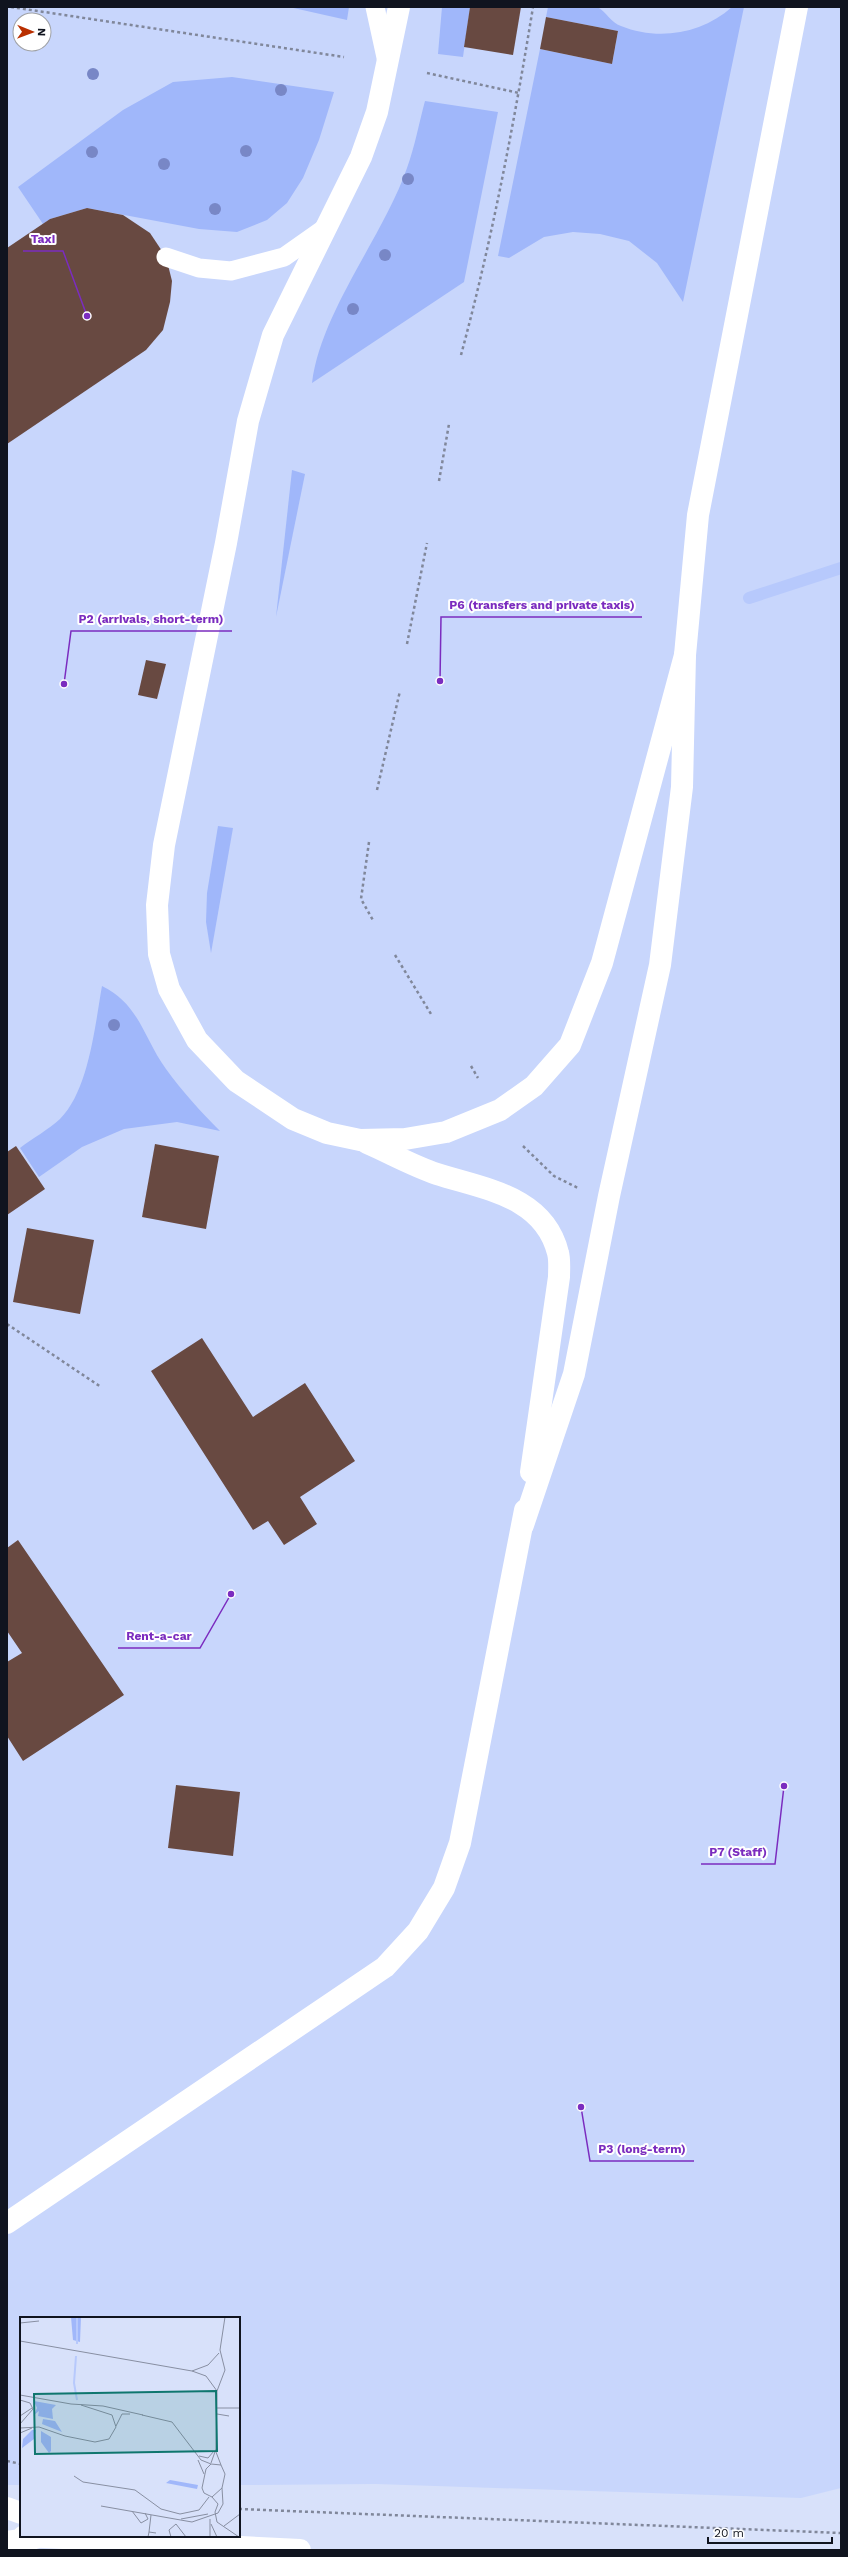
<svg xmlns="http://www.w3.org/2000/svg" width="848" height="2557" viewBox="0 0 848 2557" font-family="'Work Sans',sans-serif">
<rect width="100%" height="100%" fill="#d8e1fa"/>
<path fill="#c8d6fc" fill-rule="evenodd" d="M7 7H841V2488L801 2498 376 2484 239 2485V2318H21V2485H7ZM20 20H44V44H20Z"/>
<g fill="#a0b7fa">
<polygon points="289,7 349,7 347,20"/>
<polygon points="442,7 470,7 463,57 438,54"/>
<path d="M548 7C559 7 588 4 597 7 606 11 611 23 621 26 658 41 702 34 732 7H744L683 302 657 263 629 241 600 234 573 232 544 237 509 258 498 256 540 49 612 64 618 31 546 17Z"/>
<polygon points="232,77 334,92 319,140 303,178 287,203 267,220 237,232 199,229 87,208 50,219 43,224 18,187 123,110 173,82"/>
<path d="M425 101 498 112 464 282 312 383C321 311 383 237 407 168 415 146 419 123 425 101Z"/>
<polygon points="292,470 305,474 276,617"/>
<polygon points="218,826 233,828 211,953 206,922 207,893"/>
<path d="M102 986C140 1005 143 1037 166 1069 182 1091 200 1111 220 1131L177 1122 124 1129 82 1147 39 1177 20 1148C33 1138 48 1130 60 1119 89 1090 95 1025 102 986Z"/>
</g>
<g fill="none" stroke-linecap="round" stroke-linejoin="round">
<polyline stroke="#b7c9fc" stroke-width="12" points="749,598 841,568"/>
</g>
<g fill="#684941">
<polygon points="470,7 521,7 513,55 464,47"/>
<polygon points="546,17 618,31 612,64 540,49"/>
<polygon points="87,208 123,215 150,233 166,257 172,281 170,302 163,330 146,350 7,444 7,248 50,219"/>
<polygon points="146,660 166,664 157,699 138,695"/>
<polygon points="155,1144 219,1156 206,1229 142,1217"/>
<polygon points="16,1146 45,1189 7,1215 7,1152"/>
<polygon points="27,1228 94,1240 80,1314 13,1302"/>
<polygon points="202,1338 253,1417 305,1383 355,1461 300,1497 317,1524 284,1545 268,1521 253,1530 151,1371"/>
<polygon points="18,1540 124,1695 23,1761 7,1736 7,1662 22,1653 7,1631 7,1548"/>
<polygon points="176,1785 240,1792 233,1856 168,1848"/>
</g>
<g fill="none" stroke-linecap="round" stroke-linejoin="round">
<g stroke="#80879a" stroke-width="2.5" stroke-dasharray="3 3" stroke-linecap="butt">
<polyline points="11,7 344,57"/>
<polyline points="427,73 519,93"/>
<path d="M461 355C492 240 514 124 533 7"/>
<polyline points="439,481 449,424"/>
<polyline points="407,644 427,543"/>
<polyline points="377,790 400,691"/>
<polyline points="369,842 361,899 374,922"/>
<polyline points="395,955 431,1014"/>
<polyline points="471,1066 478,1078"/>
<polyline points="523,1146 554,1176 578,1188"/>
<polyline points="7,1324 101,1387"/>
<polyline points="7,2461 21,2464"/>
<polyline points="239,2509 841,2533"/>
</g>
<g stroke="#fff" stroke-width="19">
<polyline points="375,7 387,62"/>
<polyline points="166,257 199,268 231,271 284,257 328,226"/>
</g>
<g stroke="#fff" stroke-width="22">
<polyline points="399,7 377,112 361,157 273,335 248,421 226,543 164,845 157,905 159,954 169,989 197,1040 236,1081 293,1119 327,1133 360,1140 405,1139 446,1132 500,1110 534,1086 570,1045 602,963 685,655"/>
<path d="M367 1143C390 1153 413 1166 437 1174 484 1189 544 1196 558 1253 560 1260 559 1270 559 1277L531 1472"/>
<polyline points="523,1525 574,1374 609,1196 660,965 682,787 685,655 698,515 797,7"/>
<polyline points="7,2223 385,1967 418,1931 444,1888 460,1843 525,1510"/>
<polyline points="7,2508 21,2513"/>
<polyline points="24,2536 300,2550"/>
<polyline points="7,2542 35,2538"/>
</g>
</g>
<g fill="#7887c6">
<circle cx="93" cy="74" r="6"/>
<circle cx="281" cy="90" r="6"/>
<circle cx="246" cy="151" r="6"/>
<circle cx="92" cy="152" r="6"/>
<circle cx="164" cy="164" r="6"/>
<circle cx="408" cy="179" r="6"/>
<circle cx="215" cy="209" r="6"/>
<circle cx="385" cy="255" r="6"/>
<circle cx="353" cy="309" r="6"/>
<circle cx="114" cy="1025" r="6"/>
</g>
<g transform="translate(20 2317)">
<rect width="220" height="220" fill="#d8e1fa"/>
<path d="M51 0H61L60 25 53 23ZM14 84 36 88 32 92 33 102 18 99 19 94 14 98 17 91ZM23 102 35 104 42 115 22 107ZM12 113H16L14 122 2 131 3 122ZM21 114 31 120V134L29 136 21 125ZM150 163 178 168 177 172 146 166Z" fill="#a0b7fa"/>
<path fill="none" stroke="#b7c9fc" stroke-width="2" d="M57 0V27M56 39 54 66 57 83"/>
<path fill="none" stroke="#888fa2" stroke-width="1" d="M0 6 19 4M0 24 172 54 186 59 197 74M172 54 188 48 199 36M0 78 51 87 83 89 123 98M0 83 10 86 13 92 0 107M197 91H220M197 97 209 99M122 98 152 105 181 143 191 147M0 99 12 91M96 109 102 97H110M0 111 19 110 45 119 75 125 89 122 96 110 92 98 61 88M0 116 12 111M196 135 201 148M179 139 188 141 194 134M178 143 184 157M191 146 196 132 197 74 205 53 200 33 205 0M191 147 201 148 205 157 202 171 192 180 184 176 182 171 186 152ZM54 159 63 165 115 173 141 192 160 197 179 193 189 180M192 180 198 187 195 195 197 205 219 220M81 189 172 205 198 196 203 187 202 171M112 194 121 206 128 202 125 196M161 202 188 197M191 207 197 220M204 209 220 197M129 215 131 198M128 220 129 215 136 216M151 220 149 213 156 207 166 220M190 220V202"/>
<path fill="#0f766e" fill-opacity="0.15" stroke="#0f766e" stroke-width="2" d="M196 74 197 134 15 137 14 77Z"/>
<rect width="220" height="220" fill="none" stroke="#10141f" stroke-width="2"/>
</g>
<path fill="none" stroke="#7b2cbf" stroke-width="1.5" d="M87 316L63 251H23M440 681L441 617H642M64 684L71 631H232M231 1594L200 1648H118M784 1786L775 1864H701M581 2107L590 2161H694"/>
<g fill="#7b2cbf" stroke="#fff" stroke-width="1.5">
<circle cx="87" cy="316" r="4"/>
<circle cx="440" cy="681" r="4"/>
<circle cx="64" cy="684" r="4"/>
<circle cx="231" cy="1594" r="4"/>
<circle cx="784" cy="1786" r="4"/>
<circle cx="581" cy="2107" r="4"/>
</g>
<g font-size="12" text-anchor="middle" font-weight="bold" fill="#7b2cbf" stroke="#fff" stroke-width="4" stroke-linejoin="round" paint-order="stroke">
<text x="43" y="243">Taxi</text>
<text x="542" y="609">P6 (transfers and private taxis)</text>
<text x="151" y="623">P2 (arrivals, short-term)</text>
<text x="159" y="1640">Rent-a-car</text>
<text x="738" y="1856">P7 (Staff)</text>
<text x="642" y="2153">P3 (long-term)</text>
</g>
<rect width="848" height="2557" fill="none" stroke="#10141f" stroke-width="16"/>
<g transform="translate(32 32) rotate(91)"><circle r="19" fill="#ffffff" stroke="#9fa1a5"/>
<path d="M0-3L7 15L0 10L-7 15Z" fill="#b92f00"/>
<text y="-6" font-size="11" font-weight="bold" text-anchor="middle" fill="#10141f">N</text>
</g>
<path d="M708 2537v6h124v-6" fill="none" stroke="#10141f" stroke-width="2"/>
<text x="714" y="2537" font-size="12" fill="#10141f" stroke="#ffffff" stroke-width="3" paint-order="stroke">20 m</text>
</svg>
